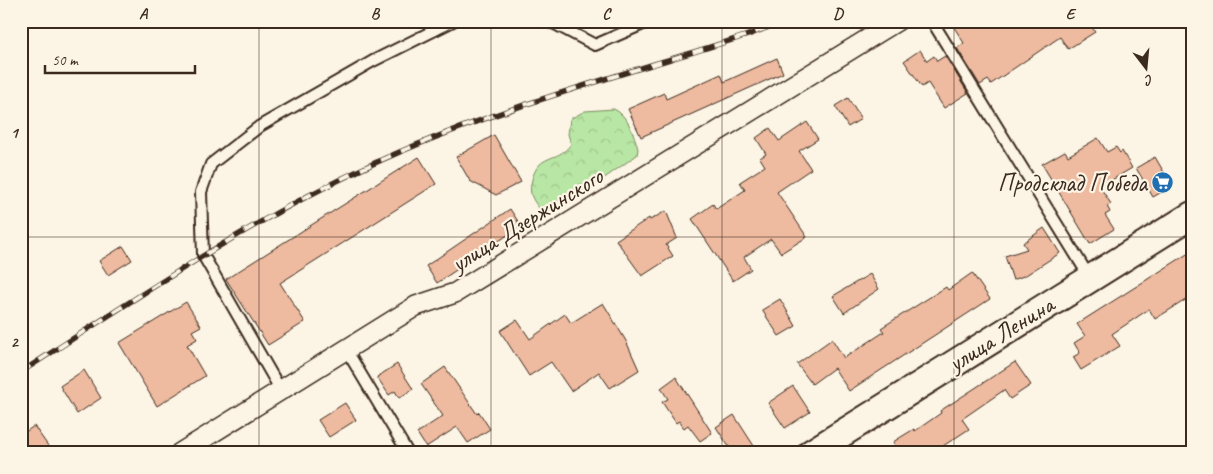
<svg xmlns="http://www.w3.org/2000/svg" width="1213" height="474" viewBox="0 0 1213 474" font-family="Caveat,sans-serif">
<defs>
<pattern id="forest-crowns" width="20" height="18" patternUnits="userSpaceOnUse" patternTransform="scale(1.25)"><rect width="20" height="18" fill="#b8e6a4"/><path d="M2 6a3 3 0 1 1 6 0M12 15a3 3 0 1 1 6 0" fill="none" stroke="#9fc58d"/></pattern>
</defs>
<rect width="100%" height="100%" fill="#fcf5e5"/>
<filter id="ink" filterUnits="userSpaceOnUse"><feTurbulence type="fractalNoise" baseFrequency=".02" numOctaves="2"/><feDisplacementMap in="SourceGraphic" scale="10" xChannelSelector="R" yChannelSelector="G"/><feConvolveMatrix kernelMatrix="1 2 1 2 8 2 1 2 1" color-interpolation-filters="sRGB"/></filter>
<g filter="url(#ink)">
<path fill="url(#forest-crowns)" stroke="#7a8861" d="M614 109C628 116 634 134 638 149L637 155 562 208 552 211 540 209C533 201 529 194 531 184 537 151 557 164 571 144L568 134 570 119 585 111Z"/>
<g fill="#eebaa0" stroke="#3b2a1e">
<polygon points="950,21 1088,21 1095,32 1068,49 1060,37 991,84 988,80 980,85 957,48 964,43"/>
<polygon points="920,50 927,61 934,56 937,61 945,56 968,93 944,108 928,83 922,87 904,61"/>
<polygon points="777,58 783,73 641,137 628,109 664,93 666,99 721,74 724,82"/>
<polygon points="848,98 861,119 848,127 835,106"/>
<polygon points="807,122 818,139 799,151 811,169 777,192 807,237 781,253 771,239 744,257 751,269 733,281 692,219 713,204 716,209 745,190 740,182 765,166 760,158 766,154 756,138 770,128 779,141"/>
<polygon points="494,135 521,182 496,195 470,181 456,157"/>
<polygon points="1098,138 1107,152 1116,147 1120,153 1122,151 1132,168 1100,187 1111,204 1107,206 1110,212 1105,215 1114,229 1090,244 1042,164 1065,151 1068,156"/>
<polygon points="419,157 436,184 280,283 305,322 268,345 226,279"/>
<polygon points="1155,157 1172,186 1153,197 1136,168"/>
<polygon points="510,209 521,226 437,283 426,266"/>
<polygon points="666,211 677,238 666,245 673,256 642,276 616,240 649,218 650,220"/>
<polygon points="1044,228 1060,253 1026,275 1013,280 1005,256 1027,249 1023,243"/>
<polygon points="123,246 132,260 108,275 99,261"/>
<polygon points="1192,251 1192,296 1155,319 1149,309 1112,334 1120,346 1081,370 1073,357 1080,353 1074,343 1085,336 1077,324"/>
<polygon points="972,273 990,299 849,391 834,368 812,384 797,364 832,339 844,358 884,332 881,328 946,287 948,290"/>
<polygon points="870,274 879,289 844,313 833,296"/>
<polygon points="780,299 796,326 779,336 762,310"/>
<polygon points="186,302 201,326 192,331 197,339 187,345 205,376 157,406 119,343"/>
<polygon points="603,303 626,341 639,370 610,388 599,372 571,391 551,362 529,376 500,331 517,320 530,339 565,314 571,323"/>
<polygon points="1015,362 1031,385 1010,399 1004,390 962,419 969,429 943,446 948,453 899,453 893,442 914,429 915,431 941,413 940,411"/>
<polygon points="397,364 413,389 399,398 395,391 389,395 377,377"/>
<polygon points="445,367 477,414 479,412 490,429 468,443 457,427 426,447 417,433 443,416 421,384"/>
<polygon points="84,370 101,398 77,414 60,386"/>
<polygon points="676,377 712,433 700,441 688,425 684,428 679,421 676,423 662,402 668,399 661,388"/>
<polygon points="793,386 810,412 785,428 768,403"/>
<polygon points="345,403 356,420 329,437 318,420"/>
<polygon points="734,415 754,446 744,453 733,453 716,427"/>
<polygon points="34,426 53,453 21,453 21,435"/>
</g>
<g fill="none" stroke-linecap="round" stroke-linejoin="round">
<defs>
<g id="service">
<polyline points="543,21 555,24 595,45 650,21"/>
<polyline points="932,21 1090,278"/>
<polyline points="347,351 408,453"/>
<polyline points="280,389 203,255 201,192 211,164 260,126 373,61 453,21"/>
</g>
<polyline id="minor" points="180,453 416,306 455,293 897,21"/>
<polyline id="secondary" points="811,453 1192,215"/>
</defs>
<use href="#service" stroke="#3b2a1e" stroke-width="14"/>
<use href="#minor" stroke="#3b2a1e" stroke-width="22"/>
<use href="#secondary" stroke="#3b2a1e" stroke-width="30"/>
<use href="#service" stroke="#fcf5e5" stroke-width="10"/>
<use href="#minor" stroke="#fcf5e5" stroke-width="19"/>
<use href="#secondary" stroke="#fcf5e5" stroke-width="26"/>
<defs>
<path id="rail" d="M21 372C134 300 244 224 366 167 488 110 620 76 748 35L784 21"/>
</defs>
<use href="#rail" stroke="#3b2a1e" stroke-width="5.5"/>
<use href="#rail" stroke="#fcf5e5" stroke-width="4" stroke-dasharray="11" stroke-linecap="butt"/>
</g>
</g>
<path fill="none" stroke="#3b2a1e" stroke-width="1" stroke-opacity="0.55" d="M259 21V453M491 21V453M722 21V453M954 21V453M21 237H1192"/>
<defs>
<symbol id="supermarket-disc" viewBox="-11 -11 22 22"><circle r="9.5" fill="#1f6fb2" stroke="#fcf5e5"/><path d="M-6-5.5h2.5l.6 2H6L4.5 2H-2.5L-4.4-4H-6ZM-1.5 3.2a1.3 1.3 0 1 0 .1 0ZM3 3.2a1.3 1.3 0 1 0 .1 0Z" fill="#fff"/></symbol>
</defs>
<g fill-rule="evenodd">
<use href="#supermarket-disc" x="1150" y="170" width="25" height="25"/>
</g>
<g text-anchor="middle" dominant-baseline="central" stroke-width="4.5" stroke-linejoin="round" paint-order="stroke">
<g font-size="25" fill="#3b2a1e" stroke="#fcf5e5" text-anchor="end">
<text x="1147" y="183">Продсклад Победа</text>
</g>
<g font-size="25" fill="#3b2a1e" stroke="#fcf5e5">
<text transform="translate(527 220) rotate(-32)">улица Дзержинского</text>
<text transform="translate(1001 334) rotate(-32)">улица Ленина</text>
</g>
</g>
<rect width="1213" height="474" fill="none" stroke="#fcf5e5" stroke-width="55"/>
<g transform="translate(1146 68) rotate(164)" stroke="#fcf5e5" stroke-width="4" paint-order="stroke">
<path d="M0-4L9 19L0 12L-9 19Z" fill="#3b2a1e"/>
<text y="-8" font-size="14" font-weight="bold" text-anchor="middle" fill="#3b2a1e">С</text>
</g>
<path d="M45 65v8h150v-8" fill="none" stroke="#3b2a1e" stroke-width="2.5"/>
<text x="52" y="65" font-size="15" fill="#3b2a1e" stroke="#fcf5e5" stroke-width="4" paint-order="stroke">50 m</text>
<rect x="28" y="28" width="1158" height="418" fill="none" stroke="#3b2a1e" stroke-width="2"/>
<g font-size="16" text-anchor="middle" font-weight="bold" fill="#3b2a1e">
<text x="143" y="19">A</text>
<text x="375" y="19">B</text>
<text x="606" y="19">C</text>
<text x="838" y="19">D</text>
<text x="1070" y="19">E</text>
<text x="14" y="138">1</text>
<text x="14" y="347">2</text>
</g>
</svg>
